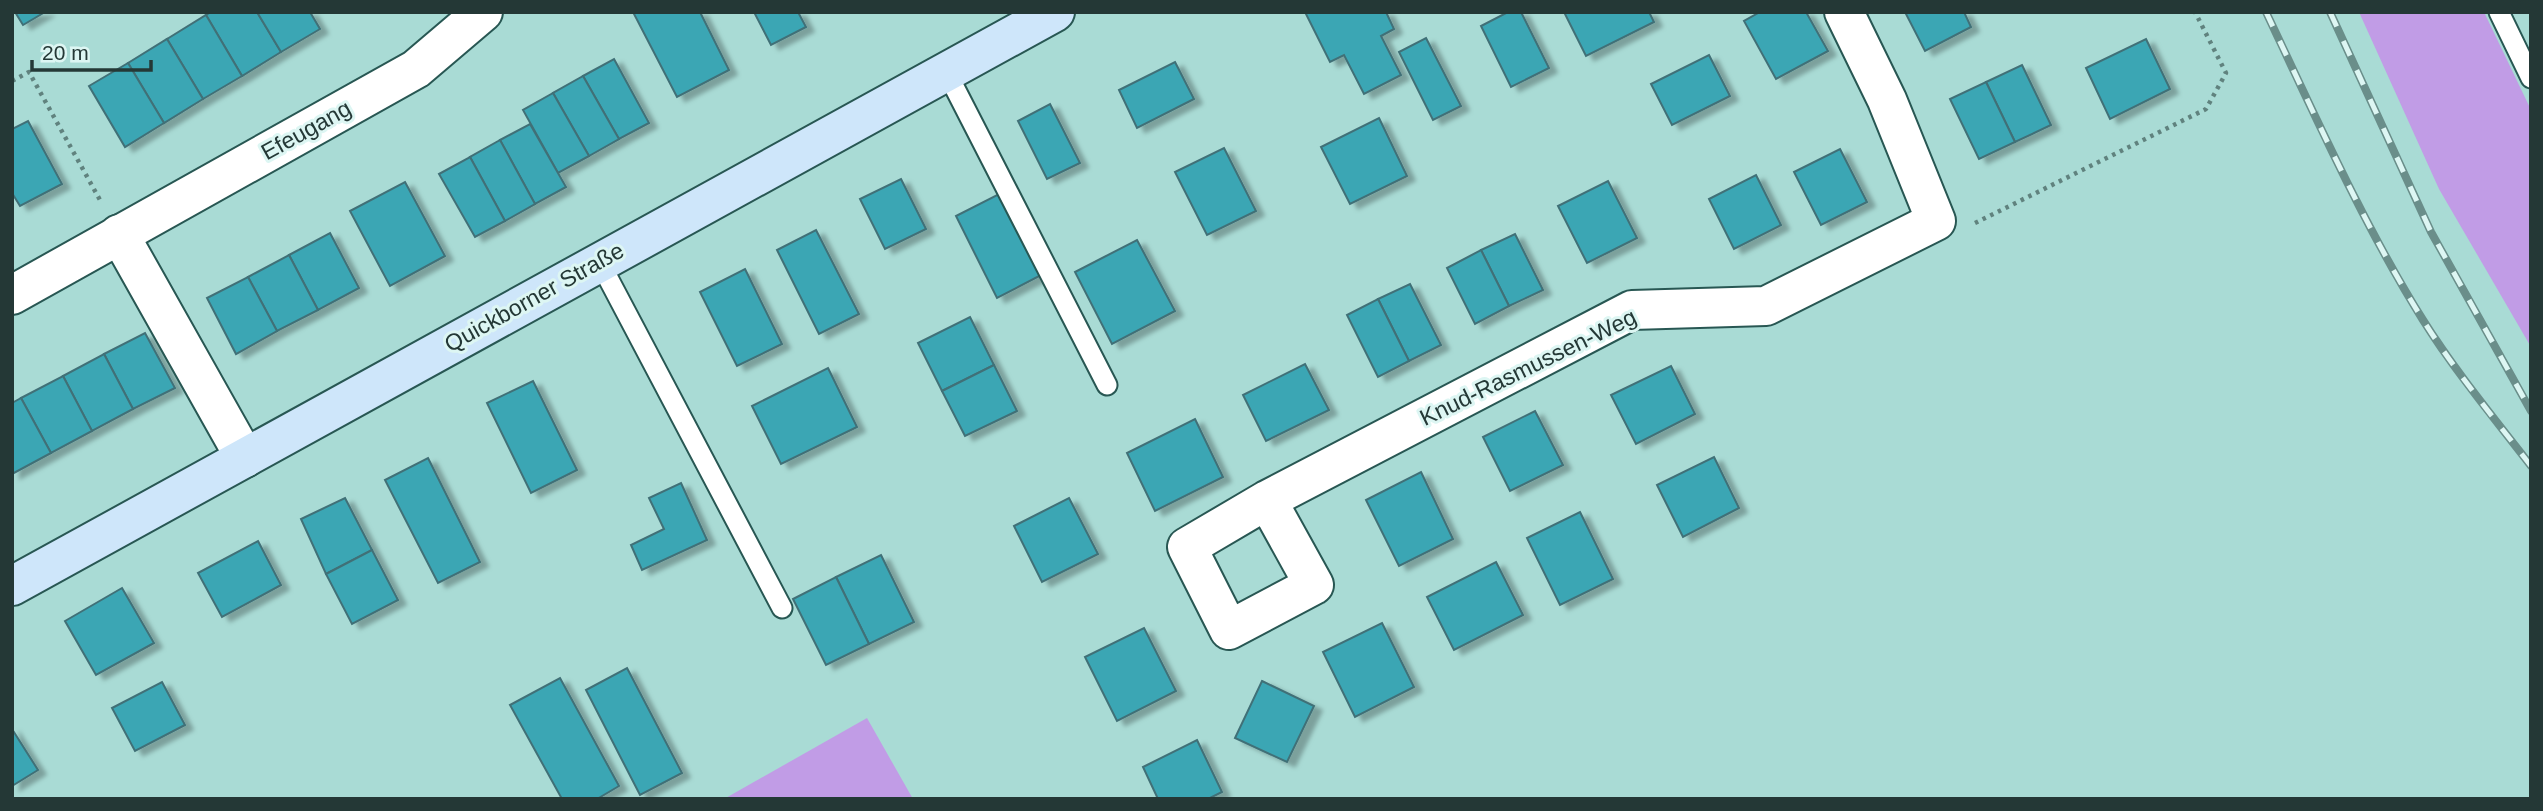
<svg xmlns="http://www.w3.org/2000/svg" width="2543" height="811" viewBox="0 0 2543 811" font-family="Arial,sans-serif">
<defs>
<filter id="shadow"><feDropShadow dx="8" dy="4.5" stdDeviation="2" flood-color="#0004"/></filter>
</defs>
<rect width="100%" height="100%" fill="#a9dbd5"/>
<g fill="#c19ce6">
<polygon points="2359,12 2484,12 2531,110 2531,347 2439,189"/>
<polygon points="867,718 913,799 724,799"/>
</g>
<g fill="#3aa6b4" stroke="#417077" stroke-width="2" filter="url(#shadow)">
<polygon points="15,12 45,12 23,25"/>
<polygon points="211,12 257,12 281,52 242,76 206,15"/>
<polygon points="257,12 310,12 320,29 281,52"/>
<polygon points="633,12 700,12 729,70 677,97"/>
<polygon points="754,12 798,12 806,27 771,45"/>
<polygon points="1305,12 1386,12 1394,29 1381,36 1401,75 1364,94 1344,55 1330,62"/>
<polygon points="1508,12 1521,12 1549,68 1511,87 1481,26"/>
<polygon points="1564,12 1649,12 1654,22 1586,56"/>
<polygon points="1760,12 1806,12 1828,51 1776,79 1744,21"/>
<polygon points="1905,12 1964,12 1971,27 1925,51"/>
<polygon points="206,15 242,76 203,99 167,39"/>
<polygon points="1426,38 1461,106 1433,120 1399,52"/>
<polygon points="167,39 203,99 164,123 128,63"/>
<polygon points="2146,39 2170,89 2110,119 2086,68"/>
<polygon points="1709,55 1730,96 1672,125 1651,84"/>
<polygon points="614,59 649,123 619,139 583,76"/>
<polygon points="1175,62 1194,99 1137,128 1119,90"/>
<polygon points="128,63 164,123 125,147 89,86"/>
<polygon points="2022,65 2051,125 2015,142 1986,82"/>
<polygon points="583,76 619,139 589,156 553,93"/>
<polygon points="1986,82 2015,142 1979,159 1950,99"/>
<polygon points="553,93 589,156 558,173 523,110"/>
<polygon points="1050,104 1080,163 1047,179 1018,121"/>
<polygon points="1379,118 1407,176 1350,204 1321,147"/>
<polygon points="28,121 62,184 20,206 12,193 12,129"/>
<polygon points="530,124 566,187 535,204 500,140"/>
<polygon points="500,140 535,204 505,221 470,157"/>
<polygon points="1224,148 1256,211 1207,235 1175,172"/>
<polygon points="1840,149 1867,202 1821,225 1794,172"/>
<polygon points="470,157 505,221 475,237 439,174"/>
<polygon points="1756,175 1781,225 1734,249 1709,199"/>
<polygon points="901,179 926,229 885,249 860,199"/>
<polygon points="1608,181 1637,238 1587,263 1558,206"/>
<polygon points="405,182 445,256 390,286 350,211"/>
<polygon points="1005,191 1045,273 997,298 956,216"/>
<polygon points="816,230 859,314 819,334 777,250"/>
<polygon points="330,233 359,288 318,310 289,255"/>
<polygon points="1515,234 1543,290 1509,306 1481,250"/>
<polygon points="1137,240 1175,311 1112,344 1075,272"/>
<polygon points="1481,250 1509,306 1475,324 1447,268"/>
<polygon points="289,255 318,310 277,331 248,277"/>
<polygon points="745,269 782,344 737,366 700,292"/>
<polygon points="248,277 277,331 236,354 207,298"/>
<polygon points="1410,284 1441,345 1409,361 1378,299"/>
<polygon points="1378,299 1409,361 1378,377 1347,315"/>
<polygon points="970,317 994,365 942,391 918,343"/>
<polygon points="145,333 175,388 133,409 104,354"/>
<polygon points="104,354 133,409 92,431 63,376"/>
<polygon points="1305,364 1329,410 1266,441 1243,395"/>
<polygon points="994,365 1017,411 965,436 942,391"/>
<polygon points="1671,366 1695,414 1636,444 1611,395"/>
<polygon points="828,368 857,427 781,464 752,406"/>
<polygon points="63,376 92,431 51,453 21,398"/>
<polygon points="533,381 577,470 531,493 487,403"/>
<polygon points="21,398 51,453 12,474 12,403"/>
<polygon points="1535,411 1563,465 1510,491 1483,437"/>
<polygon points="1195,419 1223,477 1155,511 1127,453"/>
<polygon points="1714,457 1739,508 1683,537 1657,485"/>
<polygon points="428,458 480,562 438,583 385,480"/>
<polygon points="1421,472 1453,539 1399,566 1366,500"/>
<polygon points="681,483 707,540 642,570 631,545 664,529 649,498"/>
<polygon points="345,498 372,550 326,574 301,519"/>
<polygon points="1069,498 1098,554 1042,582 1014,526"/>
<polygon points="1580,512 1613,579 1560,605 1527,538"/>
<polygon points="258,541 281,585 222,617 198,573"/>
<polygon points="372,550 398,600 352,624 326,574"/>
<polygon points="881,555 914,622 869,644 836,577"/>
<polygon points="1496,562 1523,615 1454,650 1427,597"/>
<polygon points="836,577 869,644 826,665 793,599"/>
<polygon points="122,588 154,643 96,675 65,621"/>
<polygon points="1382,623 1414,687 1355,717 1323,652"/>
<polygon points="1144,628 1176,691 1117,721 1085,657"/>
<polygon points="627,668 682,773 640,795 586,690"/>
<polygon points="560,678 619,786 597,799 562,799 510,705"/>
<polygon points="1262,681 1314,706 1287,762 1235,738"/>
<polygon points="162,682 185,725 135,751 112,708"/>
<polygon points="12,729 38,770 12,786"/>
<polygon points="1197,740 1222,792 1208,799 1158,799 1143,767"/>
</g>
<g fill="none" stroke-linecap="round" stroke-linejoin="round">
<defs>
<g id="lane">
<polyline points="2499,12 2531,78"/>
<polyline points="947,73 1107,385"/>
<polyline points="599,261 782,608"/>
</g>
<g id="street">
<polyline points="119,234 245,458"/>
<polyline points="12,295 416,69 483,12"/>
<polyline points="1267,500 1314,585 1229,630 1187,547 1267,500 1632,310 1766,306 1936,221 1887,100 1844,12"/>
</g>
<polyline id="secondary" points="12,586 1055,12"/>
</defs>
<use href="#lane" stroke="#285753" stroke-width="23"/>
<use href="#street" stroke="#285753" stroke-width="42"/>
<use href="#secondary" stroke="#285753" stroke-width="42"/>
<g stroke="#60827e" stroke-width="4.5" stroke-dasharray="3.5 5" stroke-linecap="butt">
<polyline points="12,81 29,72 100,200"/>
<polyline points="1975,223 2206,109 2226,73 2195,12"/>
</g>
<use href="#lane" stroke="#fff" stroke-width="19"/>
<use href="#street" stroke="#fff" stroke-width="38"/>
<use href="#secondary" stroke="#cee6fa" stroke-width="38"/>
<defs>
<g id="rail">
<path d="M2266 12C2314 113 2364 226 2423 320 2455 371 2494 418 2531 466"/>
<polyline points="2330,12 2431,232 2531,411"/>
</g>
</defs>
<use href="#rail" stroke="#6a8e8a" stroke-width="8"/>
<use href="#rail" stroke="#ddf6f3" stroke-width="5" stroke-dasharray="16" stroke-linecap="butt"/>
</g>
<g text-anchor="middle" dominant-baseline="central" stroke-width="6" stroke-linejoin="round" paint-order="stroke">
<g font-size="23" fill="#243836" stroke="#ddf6f3">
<text transform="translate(306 130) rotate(-29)">Efeugang</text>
<text transform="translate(534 297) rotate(-29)">Quickborner Straße</text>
<text transform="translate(1528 367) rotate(-26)">Knud-Rasmussen-Weg</text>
</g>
</g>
<rect width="2543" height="811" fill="none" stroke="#243836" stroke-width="28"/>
<path d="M32 60v10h119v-10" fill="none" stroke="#243836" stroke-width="3.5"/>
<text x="42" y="60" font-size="21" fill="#243836" stroke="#ddf6f3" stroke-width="5" paint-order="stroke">20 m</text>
</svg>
